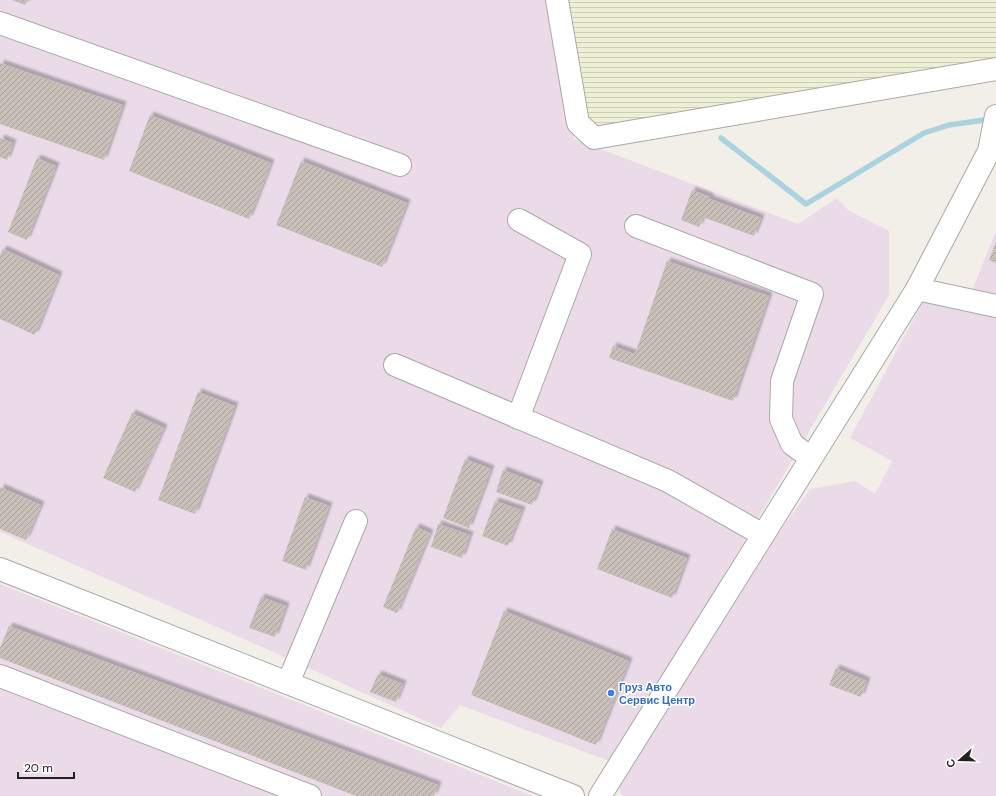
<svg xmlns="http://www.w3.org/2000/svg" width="996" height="796" viewBox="0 0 996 796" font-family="'DM Sans',sans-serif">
<defs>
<pattern id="farmland-rules" width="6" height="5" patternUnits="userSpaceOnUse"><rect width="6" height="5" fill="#eef0d5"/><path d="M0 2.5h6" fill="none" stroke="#ccceb7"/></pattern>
<pattern id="building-hatch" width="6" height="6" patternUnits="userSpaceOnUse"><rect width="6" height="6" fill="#c7bfb8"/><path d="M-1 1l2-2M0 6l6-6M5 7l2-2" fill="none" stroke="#aba49e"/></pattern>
<filter id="shadow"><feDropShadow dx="3.5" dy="-3.5" stdDeviation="1" flood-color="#0004"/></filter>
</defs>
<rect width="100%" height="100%" fill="#f2efe9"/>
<g fill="#ebdbe8">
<polygon points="0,0 550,0 574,139 798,224 837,198 848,210 889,231 889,295 779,483 612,762 460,705 441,728 235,635 0,532"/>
<polygon points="996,231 996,796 622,796 619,787 715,622 810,489 855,481 875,494 892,461 850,438 933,283 971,293"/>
<polygon points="0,584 533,796 0,796"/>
</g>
<polygon fill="url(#farmland-rules)" points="565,0 996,0 996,57 597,130 585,118"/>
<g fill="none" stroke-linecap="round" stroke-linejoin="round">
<polyline stroke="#aad3df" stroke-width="5.5" points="721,138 806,204 924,133 949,125 984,120"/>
</g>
<g fill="url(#building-hatch)" filter="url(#shadow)">
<polygon points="12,0 27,0 25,5"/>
<polygon points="0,63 123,105 104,160 0,124"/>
<polygon points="150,115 271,163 249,219 129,171"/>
<polygon points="0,138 13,143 7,160 0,157"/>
<polygon points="37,158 56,166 27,240 8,232"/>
<polygon points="301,161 407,203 382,267 276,225"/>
<polygon points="692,190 710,197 710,199 761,218 754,236 703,217 699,227 681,220"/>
<polygon points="996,242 996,263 989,260"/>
<polygon points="3,249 59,275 35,335 0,319 0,255"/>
<polygon points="667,261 769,296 733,401 609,358 613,346 635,354"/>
<polygon points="198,392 235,406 195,514 158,500"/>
<polygon points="132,413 164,428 135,492 103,478"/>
<polygon points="465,459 491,469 469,528 443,518"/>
<polygon points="503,470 540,484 532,505 496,492"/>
<polygon points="0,487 41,505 26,540 0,529"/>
<polygon points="305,497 329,506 306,570 282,561"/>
<polygon points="495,501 522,510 508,546 482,536"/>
<polygon points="438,524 470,535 462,558 431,547"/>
<polygon points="416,527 430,533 397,613 383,607"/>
<polygon points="612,529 687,558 672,598 597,569"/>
<polygon points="261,597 286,606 275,637 249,628"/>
<polygon points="504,611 629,661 596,745 471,695"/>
<polygon points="9,626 438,785 434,796 356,796 0,658 0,648"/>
<polygon points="836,668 867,681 861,697 829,685"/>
<polygon points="378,674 403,684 396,702 370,692"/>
</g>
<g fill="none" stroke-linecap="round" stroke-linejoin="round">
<defs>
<g id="minor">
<polyline points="557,0 578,123 594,138 996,69"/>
<polyline points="0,23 400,165"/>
<polyline points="636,226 812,294 782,381 781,419 792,444 811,458"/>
<polyline points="917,289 996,306"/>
<polyline points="395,365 668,481 763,535"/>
<polyline points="518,418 580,254 519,220"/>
<polyline points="0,569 573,796"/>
<polyline points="0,676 310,796"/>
<polyline points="288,683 356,521"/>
<polyline points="600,796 917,289 989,151 996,116"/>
</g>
</defs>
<use href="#minor" stroke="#a9a9a9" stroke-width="24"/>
<use href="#minor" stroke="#fff" stroke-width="22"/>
</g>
<circle fill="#3f7fe0" stroke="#fff" stroke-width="1.5" cx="611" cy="693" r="4"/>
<g text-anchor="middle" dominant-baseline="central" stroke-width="3" stroke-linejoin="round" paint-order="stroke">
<g font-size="11" font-weight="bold" fill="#366cbe" stroke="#fff" text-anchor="start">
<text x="619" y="687">Груз Авто<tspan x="619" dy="13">Сервис Центр</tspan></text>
</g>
</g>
<g transform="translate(960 760) rotate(250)" stroke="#ffffff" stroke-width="3" paint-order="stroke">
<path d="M0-3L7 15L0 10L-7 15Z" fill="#222222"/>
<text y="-6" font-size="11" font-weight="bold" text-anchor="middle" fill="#222222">С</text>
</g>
<path d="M18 772v6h56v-6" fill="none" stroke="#222222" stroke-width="2"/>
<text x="24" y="772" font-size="12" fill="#222222" stroke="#ffffff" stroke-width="3" paint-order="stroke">20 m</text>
</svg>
